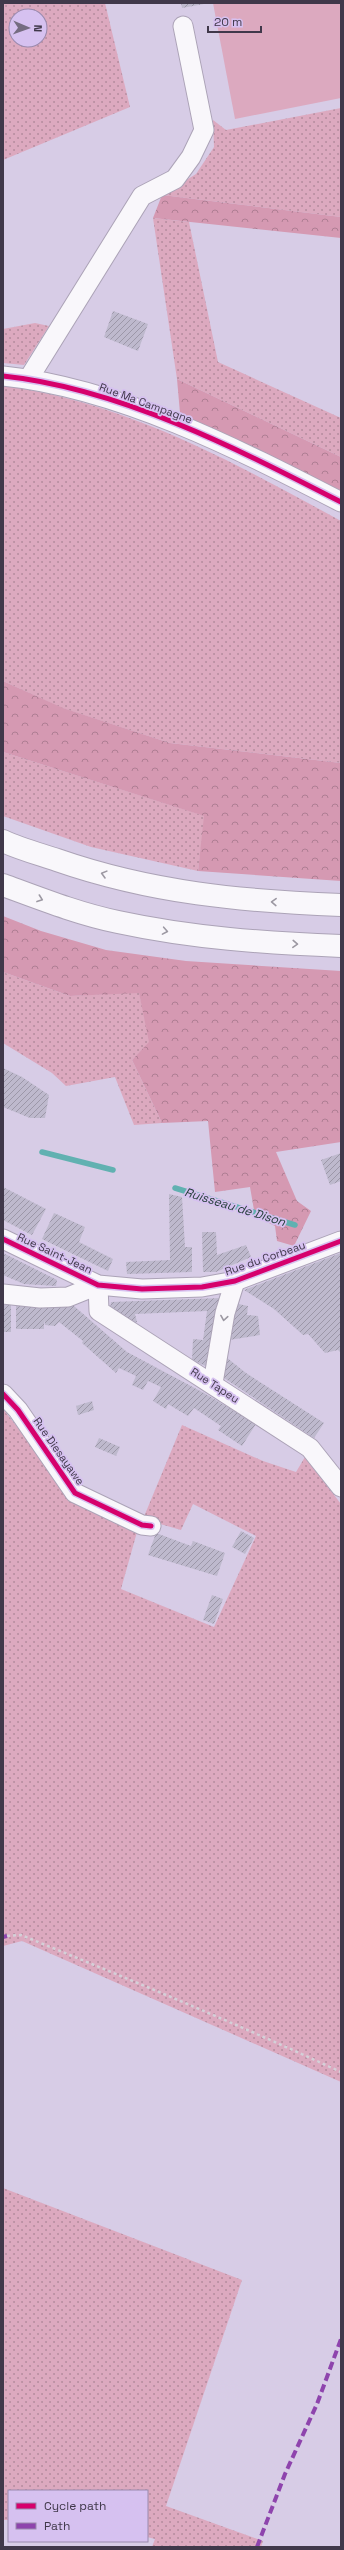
<svg xmlns="http://www.w3.org/2000/svg" width="344" height="2550" viewBox="0 0 344 2550" font-family="'Space Grotesk',sans-serif">
<defs>
<pattern id="grass-dots" width="8" height="8" patternUnits="userSpaceOnUse"><rect width="8" height="8" fill="#dca9bf"/><path d="M2 2h.1M6 6h.1" fill="none" stroke="#b48b9d" stroke-width="1.8" stroke-linecap="round"/></pattern>
<pattern id="forest-crowns" width="20" height="18" patternUnits="userSpaceOnUse"><rect width="20" height="18" fill="#d599b2"/><path d="M2 6a3 3 0 1 1 6 0M12 15a3 3 0 1 1 6 0" fill="none" stroke="#ae7e93"/></pattern>
<pattern id="building-hatch" width="6" height="6" patternUnits="userSpaceOnUse"><rect width="6" height="6" fill="#beb9cd"/><path d="M-1 1l2-2M0 6l6-6M5 7l2-2" fill="none" stroke="#9c97a8"/></pattern>
</defs>
<rect width="100%" height="100%" fill="#d7cce6"/>
<g fill="url(#grass-dots)" fill-rule="evenodd">
<path d="M3 3H105L130 107 3 160ZM16 16H40V40H16Z"/>
<polygon points="341,108 341,217 162,195 196,174 214,147 213,120 226,130"/>
<polygon points="153,218 189,222 218,362 341,418 341,457 177,379"/>
<polygon points="35,323 49,326 24,365 3,363 3,329"/>
<path d="M3 386C124 401 235 463 341 521V763L170 743 62 708 3 681Z"/>
<polygon points="3,752 205,816 198,871 91,847 3,816"/>
<polygon points="3,972 70,996 139,992 150,1042 132,1060 162,1123 134,1125 115,1077 66,1086 52,1073 3,1043"/>
<polygon points="3,1409 60,1480 137,1532 121,1589 214,1627 256,1536 193,1504 181,1530 143,1519 182,1425 263,1461 296,1472 305,1457 341,1504 341,2082 22,1941 3,1946"/>
<polygon points="3,2188 242,2280 166,2506 263,2541 261,2547 152,2547 155,2539 147,2537 147,2491 9,2491 9,2520 3,2520"/>
</g>
<g fill="url(#forest-crowns)">
<polygon points="162,195 341,217 341,238 153,218"/>
<polygon points="177,379 341,457 341,493 180,413"/>
<polygon points="3,681 63,708 170,743 341,763 341,881 198,871 204,816 3,752"/>
<polygon points="3,916 41,931 106,950 186,961 341,971 341,1142 276,1152 297,1201 311,1211 294,1246 277,1241 275,1226 255,1216 250,1187 215,1192 208,1121 162,1123 132,1060 149,1042 139,993 70,996 3,972"/>
</g>
<polygon fill="#dca9bf" points="213,3 341,3 341,98 235,119"/>
<g fill="none" stroke-linecap="round" stroke-linejoin="round">
<g stroke="#61b1b1" stroke-width="5.5">
<polyline points="42,1152 113,1170"/>
<polyline points="175,1188 295,1225"/>
</g>
</g>
<g fill="url(#building-hatch)">
<polygon points="181,3 204,3 204,4 182,8"/>
<polygon points="113,311 148,324 138,351 104,337"/>
<polygon points="3,1068 22,1077 49,1095 45,1118 30,1118 3,1107"/>
<polygon points="341,1153 341,1181 330,1185 321,1160"/>
<polygon points="3,1187 46,1209 32,1235 3,1220"/>
<polygon points="169,1194 182,1197 185,1247 192,1247 192,1272 127,1274 126,1262 170,1260"/>
<polygon points="54,1213 85,1227 79,1242 113,1259 108,1271 42,1239"/>
<polygon points="202,1232 216,1232 217,1255 246,1245 251,1257 216,1272 203,1272"/>
<polygon points="3,1253 57,1280 56,1286 24,1284 3,1275"/>
<polygon points="341,1253 341,1353 338,1350 325,1353 308,1334 303,1335 274,1309 244,1290"/>
<polygon points="221,1298 210,1368 192,1360 193,1339 203,1340 207,1311 135,1314 137,1322 131,1325 110,1308 111,1302"/>
<polygon points="234,1303 248,1306 247,1315 258,1316 260,1335 229,1340"/>
<rect x="3" y="1305" width="8" height="27"/>
<polygon points="16,1305 74,1306 127,1352 204,1393 256,1424 242,1446 218,1430 221,1426 194,1408 188,1416 168,1404 166,1409 153,1401 161,1387 148,1381 143,1390 132,1385 136,1376 119,1368 123,1361 116,1373 82,1343 83,1341 59,1322 55,1326 45,1325 44,1320 44,1329 16,1329"/>
<polygon points="226,1357 246,1373 324,1423 314,1438 221,1376"/>
<polygon points="92,1401 94,1410 78,1415 76,1406"/>
<polygon points="99,1438 120,1447 116,1456 95,1447"/>
<polygon points="241,1531 254,1538 245,1554 232,1547"/>
<polygon points="156,1533 191,1546 193,1541 225,1553 217,1576 148,1555"/>
<polygon points="212,1595 223,1599 214,1624 203,1620"/>
</g>
<g fill="none" stroke-linecap="round" stroke-linejoin="round">
<defs>
<g id="minor">
<path d="M3 376C119 388 238 449 341 502"/>
<polyline points="29,378 142,196 175,179 191,157 204,130 183,26"/>
<polyline points="3,1239 98,1285 142,1289 202,1287 235,1281 341,1241"/>
<polyline points="98,1285 99,1311 310,1448 341,1487"/>
<polyline points="3,1294 40,1298 68,1297 98,1285"/>
<polyline points="213,1383 225,1313 235,1281"/>
<polyline points="3,1394 18,1410 75,1493 142,1525 151,1526"/>
</g>
<g id="highway">
<path d="M3 841C20 849 39 854 57 860 152 893 242 901 341 905"/>
<path d="M3 885C41 899 79 914 118 922 192 938 266 943 341 946"/>
</g>
</defs>
<use href="#minor" stroke="#aca3b7" stroke-width="21"/>
<use href="#highway" stroke="#aca3b7" stroke-width="24"/>
<path stroke="#d4d0d8" stroke-width="2.5" stroke-dasharray="3 3" stroke-linecap="butt" d="M7 1936 21 1935C129 1979 235 2023 341 2072"/>
<use href="#minor" stroke="#f9f7fb" stroke-width="19"/>
<use href="#highway" stroke="#f9f7fb" stroke-width="22"/>
<g stroke="#8e44ad" stroke-width="4" stroke-dasharray="8 4" stroke-linecap="butt">
<polyline points="3,1937 7,1936"/>
<polyline points="257,2547 285,2474 317,2404 341,2339"/>
</g>
<defs>
<g id="cycleway">
<path d="M3 376C119 388 238 449 341 502"/>
<polyline points="3,1239 98,1285 142,1289 202,1287 235,1281 341,1241"/>
<polyline points="3,1394 18,1410 75,1493 142,1525 151,1526"/>
</g>
</defs>
<use href="#cycleway" stroke="#d6c1f0" stroke-width="8"/>
<use href="#cycleway" stroke="#d6006c" stroke-width="5"/>
</g>
<defs><path id="oneway-chevron" d="M-2-3.5L2.5 0L-2 3.5" fill="none" stroke-width="1.6" stroke-linecap="round" stroke-linejoin="round"/></defs>
<g stroke="#9c98a2">
<use href="#oneway-chevron" transform="translate(104 874) rotate(-165)"/>
<use href="#oneway-chevron" transform="translate(40 899) rotate(20)"/>
<use href="#oneway-chevron" transform="translate(274 902) rotate(-178)"/>
<use href="#oneway-chevron" transform="translate(165 931) rotate(10)"/>
<use href="#oneway-chevron" transform="translate(295 944) rotate(3)"/>
<use href="#oneway-chevron" transform="translate(224 1318) rotate(99)"/>
</g>
<g text-anchor="middle" dominant-baseline="central" stroke-width="3.5" stroke-linejoin="round" paint-order="stroke">
<g font-size="11" fill="#40384a" stroke="#d6c1f0">
<text transform="translate(146 403) rotate(20)">Rue Ma Campagne</text>
<text transform="translate(55 1253) rotate(25)">Rue Saint-Jean</text>
<text transform="translate(265 1258) rotate(-19)">Rue du Corbeau</text>
<text transform="translate(215 1385) rotate(33)">Rue Tapeu</text>
<text transform="translate(59 1451) rotate(55)">Rue Diesayawe</text>
</g>
<g font-size="12" font-style="italic" fill="#253f3b" stroke="#d6c1f0">
<text transform="translate(235 1207) rotate(17)">Ruisseau de Dison</text>
</g>
</g>
<rect width="344" height="2550" fill="none" stroke="#40384a" stroke-width="8"/>
<rect x="8" y="2490" width="140" height="52" fill="#d6c1f0" stroke="#9a8aae"/>
<rect x="16" y="2503" width="20" height="6" fill="#d6006c" stroke="#9a8aae"/>
<text x="44" y="2510" font-size="12" fill="#40384a">Cycle path</text>
<rect x="16" y="2523" width="20" height="6" fill="#8e44ad" stroke="#9a8aae"/>
<text x="44" y="2530" font-size="12" fill="#40384a">Path</text>
<g transform="translate(28 28) rotate(92)"><circle r="19" fill="#d6c1f0" stroke="#9a8aae"/>
<path d="M0-3L7 15L0 10L-7 15Z" fill="#756c81"/>
<text y="-6" font-size="11" font-weight="bold" text-anchor="middle" fill="#40384a">N</text>
</g>
<path d="M208 26v6h53v-6" fill="none" stroke="#40384a" stroke-width="2"/>
<text x="214" y="26" font-size="12" fill="#40384a" stroke="#d6c1f0" stroke-width="3" paint-order="stroke">20 m</text>
</svg>
